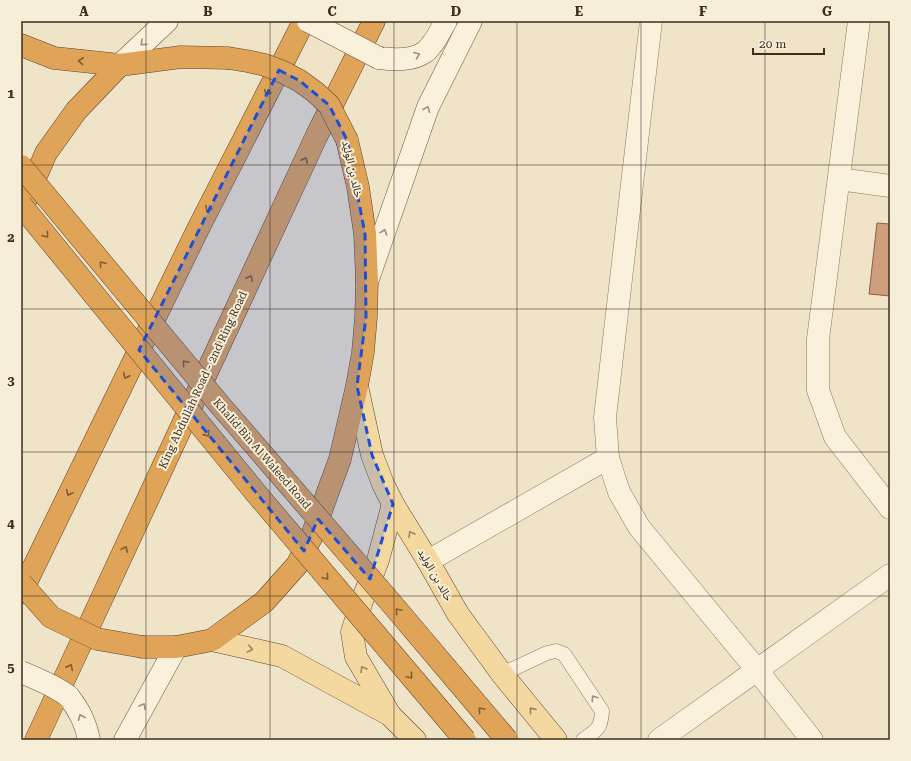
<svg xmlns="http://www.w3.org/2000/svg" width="911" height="761" viewBox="0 0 911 761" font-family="'Roboto Serif','Noto Sans Arabic',serif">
<rect width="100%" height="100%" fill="#f0e4c8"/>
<polygon fill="#cf9f7d" stroke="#8d5f41" points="877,223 890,224 890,296 869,294"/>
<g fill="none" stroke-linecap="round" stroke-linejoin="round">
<defs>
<path id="lane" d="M502 674 547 653 556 651 564 654 602 711C601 730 596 730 583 740"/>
<g id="street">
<polyline points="651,21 605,417 608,458 619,492 639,527 757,670 812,740"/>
<polyline points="859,21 818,339 818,390 835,437 890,508"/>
<polyline points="839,179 890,186"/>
<polyline points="428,561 608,458"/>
<polyline points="659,740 890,575"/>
</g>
<g id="secondary">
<path d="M379 58C394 60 412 61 425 52 428 50 431 45 433 43 438 36 442 28 446 21"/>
<polyline points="120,65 167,21"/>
<polyline points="367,282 428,107 471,21"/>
<path d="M68 696C79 709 86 724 89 740"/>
<polyline points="125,740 176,647"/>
</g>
<g id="primary">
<polyline points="357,386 372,455 383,484 393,504 428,561 458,614 502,674 556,740"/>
<polyline points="212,640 282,656 390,715 415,740"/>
<polyline points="390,715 356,657 352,632 362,601 378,560 393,504"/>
</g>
<g id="highway">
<polyline points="21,45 54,58 120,65 181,57 228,58"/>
<polyline points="21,211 46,153 76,111 120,65"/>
<polyline points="21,593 197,231 304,21"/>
<polyline points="143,647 176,647 212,640 264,602 297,565 311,538 340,459 357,386 363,352 366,317 367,282 365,234 358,187 347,140"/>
<polyline points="36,740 317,135 374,21"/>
</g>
</defs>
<use href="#lane" stroke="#8d765c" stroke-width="15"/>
<use href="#street" stroke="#8d765c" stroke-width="23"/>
<use href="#secondary" stroke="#6f573f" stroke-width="23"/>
<use href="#primary" stroke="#5b4430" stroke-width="23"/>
<use href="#highway" stroke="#5b4430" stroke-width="23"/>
<use href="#lane" stroke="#faf1dc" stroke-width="14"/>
<use href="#street" stroke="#faf1dc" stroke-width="22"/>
<use href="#secondary" stroke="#faf1dc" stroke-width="22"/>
<use href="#primary" stroke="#f3d9a0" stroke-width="22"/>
<use href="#highway" stroke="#e0a458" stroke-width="22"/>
<defs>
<g id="secondary-bridge">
<polyline points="308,21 379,58"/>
<path d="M21 672C37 679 54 685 68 696"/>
</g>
<g id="highway-bridge">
<polyline points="228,58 247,61 265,65 283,72 300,81 315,92 329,105 347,140"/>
<polyline points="21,166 219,404 392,604 507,740"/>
<polyline points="21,205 255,492 465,740"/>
<polyline points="21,583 51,617 97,639 143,647"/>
</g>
</defs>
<use href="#secondary-bridge" stroke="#6f573f" stroke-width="23" stroke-linecap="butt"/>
<use href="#highway-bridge" stroke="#5b4430" stroke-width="23" stroke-linecap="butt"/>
<use href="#secondary-bridge" stroke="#faf1dc" stroke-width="22"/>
<use href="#highway-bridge" stroke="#e0a458" stroke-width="22"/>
</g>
<defs><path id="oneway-chevron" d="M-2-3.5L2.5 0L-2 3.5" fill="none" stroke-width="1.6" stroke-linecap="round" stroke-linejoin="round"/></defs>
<g stroke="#9c907e">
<use href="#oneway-chevron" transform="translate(143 43) rotate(137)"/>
<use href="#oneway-chevron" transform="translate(417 55) rotate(-21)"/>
<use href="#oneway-chevron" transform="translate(427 109) rotate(-68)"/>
<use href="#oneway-chevron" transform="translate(384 232) rotate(-71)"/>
<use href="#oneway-chevron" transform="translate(594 698) rotate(-124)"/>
<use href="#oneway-chevron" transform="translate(143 706) rotate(-61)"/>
<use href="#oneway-chevron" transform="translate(81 717) rotate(-112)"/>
</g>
<g stroke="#7e5d36">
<use href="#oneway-chevron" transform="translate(81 61) rotate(-174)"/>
<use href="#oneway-chevron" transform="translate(267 93) rotate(117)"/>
<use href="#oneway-chevron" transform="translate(305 160) rotate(-65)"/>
<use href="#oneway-chevron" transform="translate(208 209) rotate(117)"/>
<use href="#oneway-chevron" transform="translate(46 235) rotate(51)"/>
<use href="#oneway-chevron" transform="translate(102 264) rotate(-130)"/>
<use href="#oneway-chevron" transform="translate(250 278) rotate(-65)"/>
<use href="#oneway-chevron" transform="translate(185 363) rotate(-130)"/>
<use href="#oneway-chevron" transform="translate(126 376) rotate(116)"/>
<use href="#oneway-chevron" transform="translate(207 434) rotate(51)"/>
<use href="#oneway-chevron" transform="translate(69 493) rotate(116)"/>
<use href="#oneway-chevron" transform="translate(125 549) rotate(-65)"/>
<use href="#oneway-chevron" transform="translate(326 577) rotate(50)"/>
<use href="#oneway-chevron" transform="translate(398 611) rotate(-130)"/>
<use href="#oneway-chevron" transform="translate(70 667) rotate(-65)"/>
<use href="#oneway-chevron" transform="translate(410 676) rotate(50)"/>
<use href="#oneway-chevron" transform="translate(481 710) rotate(-130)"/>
</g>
<g stroke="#988460">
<use href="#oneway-chevron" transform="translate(411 534) rotate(-121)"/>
<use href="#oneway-chevron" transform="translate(250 649) rotate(13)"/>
<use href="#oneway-chevron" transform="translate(363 669) rotate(-121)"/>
<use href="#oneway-chevron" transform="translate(532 710) rotate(-129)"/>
</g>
<path fill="#1d4ed8" fill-opacity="0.2" stroke="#1d4ed8" stroke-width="3" stroke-dasharray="8 5" stroke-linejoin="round" d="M279 70 300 81 329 105 347 140 365 234 366 317 357 386 372 455 393 504 370 579 318 519 304 551 139 350Z"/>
<path fill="none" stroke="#3d2e20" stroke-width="1" stroke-opacity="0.55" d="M146 21V740M270 21V740M394 21V740M517 21V740M641 21V740M765 21V740M21 165H890M21 309H890M21 452H890M21 596H890"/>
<g text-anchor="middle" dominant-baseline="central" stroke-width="4" stroke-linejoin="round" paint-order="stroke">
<g font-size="11" fill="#3d2e20" stroke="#f7eed8">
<text transform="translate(352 169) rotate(77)">خالد بن الوليد</text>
<text transform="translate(203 380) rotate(-65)">King Abdullah Road - 2nd Ring Road</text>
<text transform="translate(262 454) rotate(49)">Khalid Bin Al Waleed Road</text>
<text transform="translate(435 575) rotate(60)">خالد بن الوليد</text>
</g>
</g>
<rect width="911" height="761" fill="none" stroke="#f7eed8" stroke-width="44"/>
<path d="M753 48v6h71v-6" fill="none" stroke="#3d2e20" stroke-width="2"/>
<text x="759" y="48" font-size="12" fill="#3d2e20" stroke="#f7eed8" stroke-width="3" paint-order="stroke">20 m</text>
<rect x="22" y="22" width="867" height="717" fill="none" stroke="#3d2e20" stroke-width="1.5"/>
<g font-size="13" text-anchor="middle" font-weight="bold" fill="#3d2e20">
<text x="84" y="16">A</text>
<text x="208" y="16">B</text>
<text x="332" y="16">C</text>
<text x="456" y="16">D</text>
<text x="579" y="16">E</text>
<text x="703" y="16">F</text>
<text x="827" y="16">G</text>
<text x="11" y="98">1</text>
<text x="11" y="242">2</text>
<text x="11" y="385">3</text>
<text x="11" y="528">4</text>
<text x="11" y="672">5</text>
</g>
</svg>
